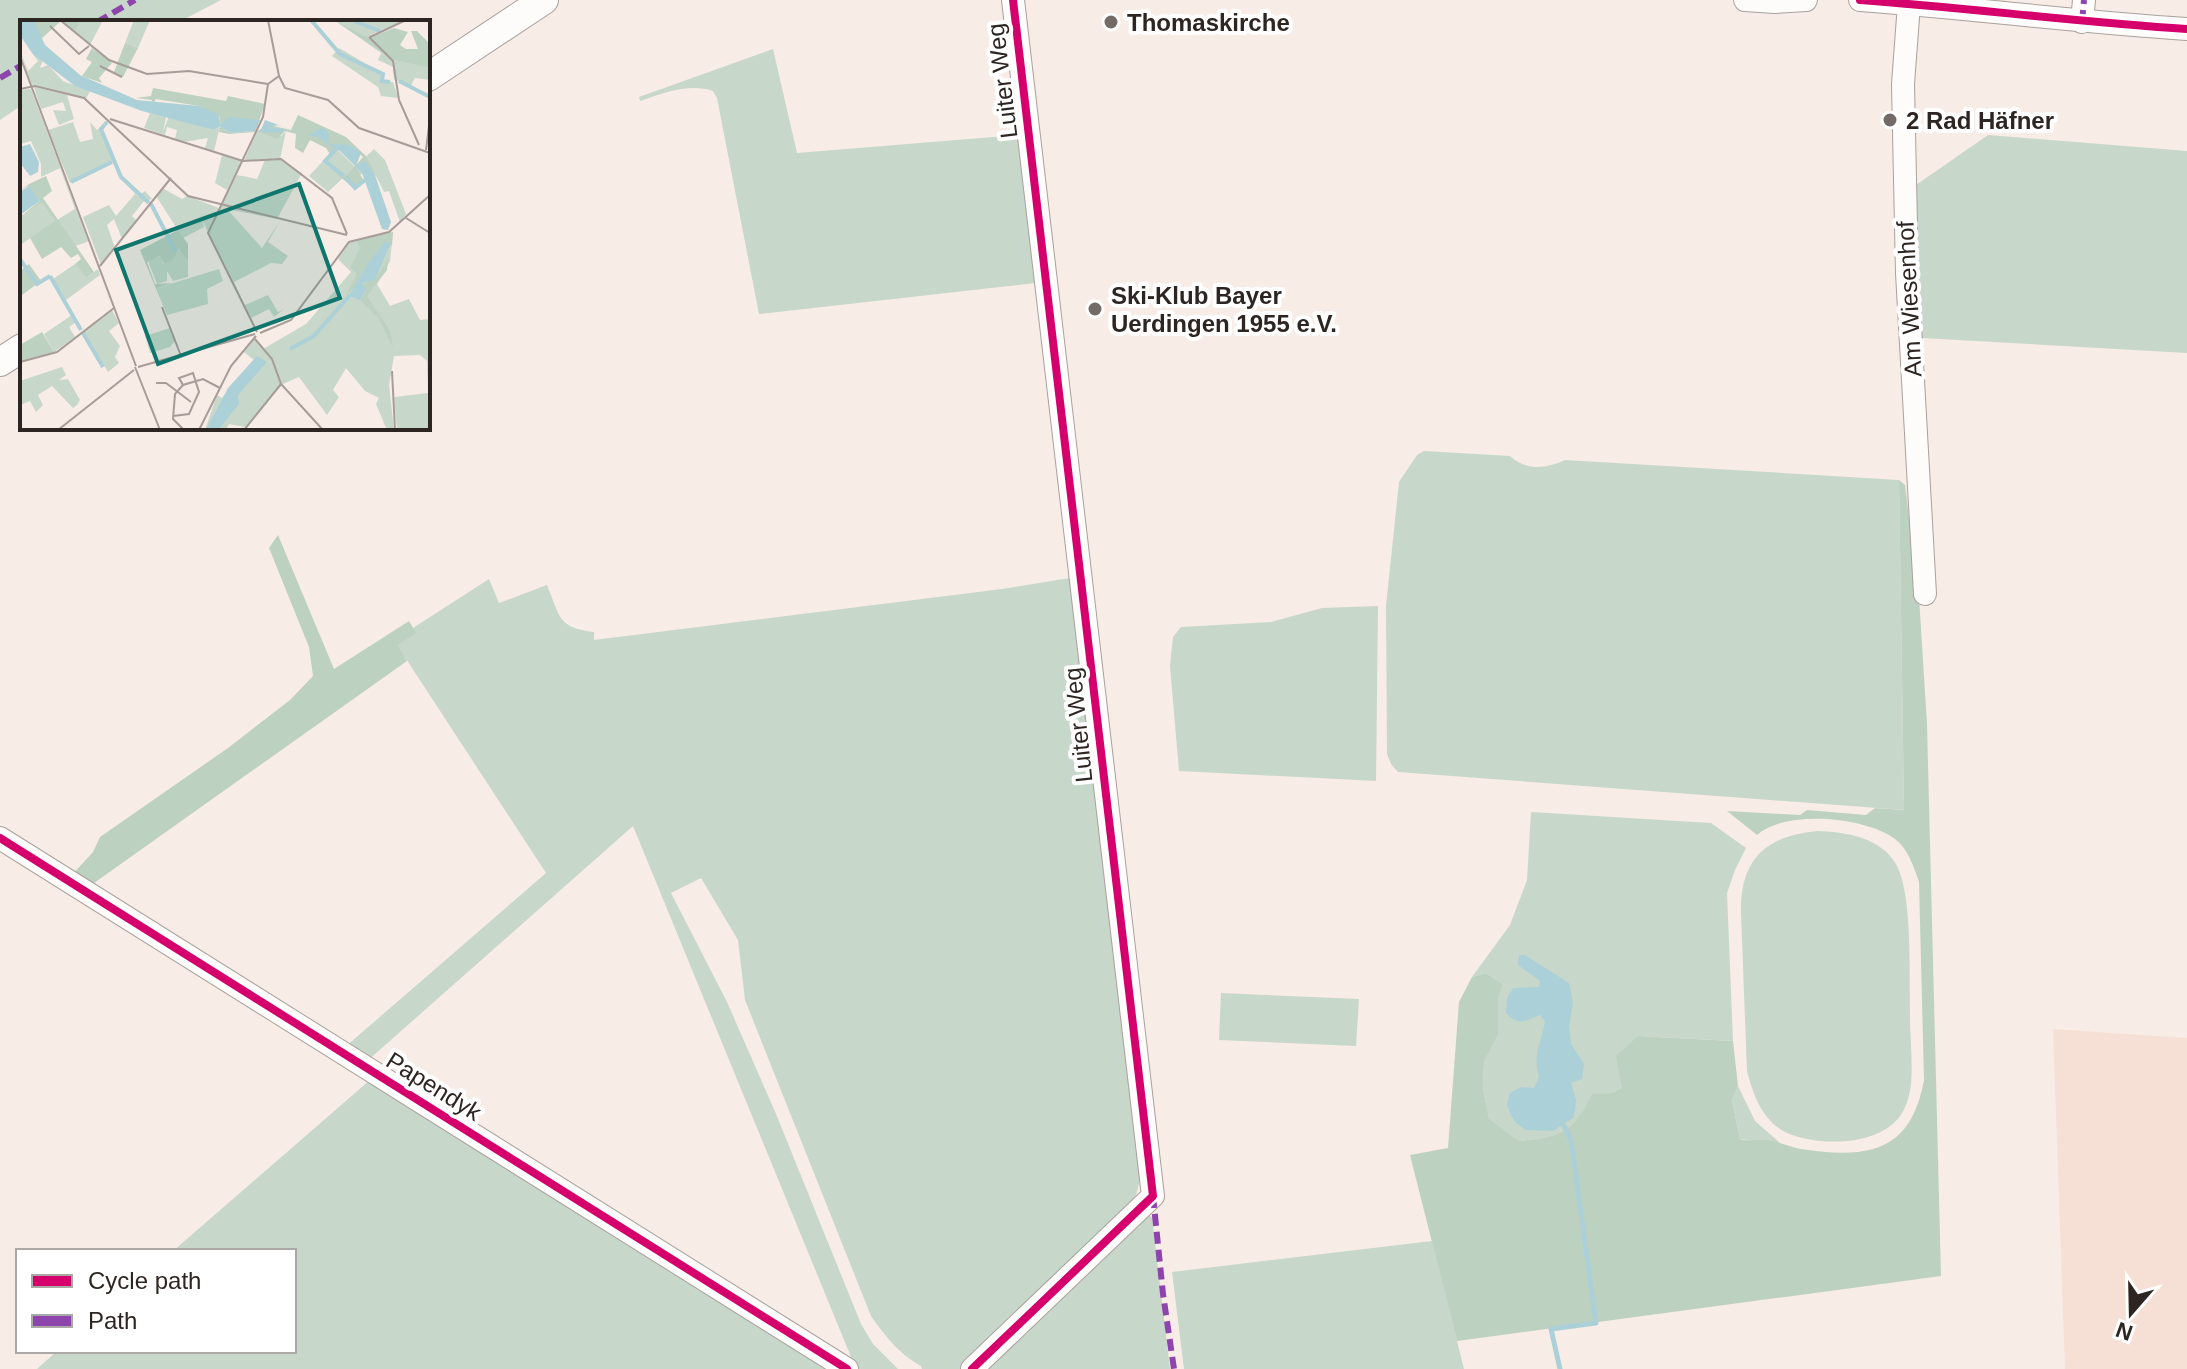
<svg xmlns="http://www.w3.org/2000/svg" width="2187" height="1369" viewBox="0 0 2187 1369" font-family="Arial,sans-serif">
<rect width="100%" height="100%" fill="#f8ece6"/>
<polygon fill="#f6e0d6" points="2053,1029 2187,1038 2187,1369 2065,1369"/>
<g fill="#c7d7c9">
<polygon points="0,0 221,0 179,22 22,22 22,105 0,120"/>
<path d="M773 49 797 153 1018 135 1073 575 1068 567 1035 283 759 314 717 98 713 91C689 83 663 93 640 101L639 97Z"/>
<polygon points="1988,135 2187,151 2187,353 1922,338 1916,185"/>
<path d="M1424 451 1510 456C1526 471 1546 469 1565 460L1899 480 1904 810 1398 772 1391 764 1387 754 1386 606 1399 482 1417 455Z"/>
<path d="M1070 578 1141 1176 1136 1195 1124 1213 963 1369H922L921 1366C898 1353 886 1337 871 1316L745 1000 738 940 701 878 671 893 727 1002 776 1114 861 1324 873 1344 898 1369H856L633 826 366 1062 344 1048 546 873 397 645 415 633 413 628 489 579 499 603 547 585C560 616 557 628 594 632V640L1002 589Z"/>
<polygon points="1378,606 1376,781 1179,771 1170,666 1173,637 1181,627 1271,622 1322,608"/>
<path d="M1531 812 1711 823 1746 848 1735 870 1727 893 1733 1041 1638 1036 1623 1088 1612 1093 1592 1095C1572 1134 1562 1136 1519 1141L1489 1120 1483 1088 1484 1062 1498 1035V1000L1503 984 1486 973 1472 977 1510 925 1527 880Z"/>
<path d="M1817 831C1845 832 1882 837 1897 866 1913 898 1909 979 1910 1017 1910 1039 1913 1062 1911 1084 1910 1093 1907 1105 1902 1113 1882 1147 1817 1147 1785 1132 1762 1120 1753 1094 1747 1071L1741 913C1740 859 1766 836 1817 831Z"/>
<polygon points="1221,993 1359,999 1356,1046 1219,1040"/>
<polygon points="370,1080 831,1369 37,1369 57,1351 294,1351 294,1251 173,1251"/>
<polygon points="1738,1086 1755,1121 1781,1144 1740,1139 1732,1100"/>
<polygon points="1149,1214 1152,1218 1170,1369 981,1369"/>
<polygon points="1432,1241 1464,1369 1184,1369 1172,1272"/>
</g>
<g fill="#bdd1c1">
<path d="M1899 480 1905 485 1919 597 1927 724 1941 1276 1457 1341 1410 1155 1448 1148 1459 1002 1472 977 1486 973 1503 984 1498 1000V1035L1484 1062 1483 1088 1489 1119 1519 1141C1562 1136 1572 1134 1592 1094L1612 1093 1622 1088 1616 1056 1638 1036 1733 1041 1738 1086 1732 1100 1740 1139C1749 1142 1755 1139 1765 1140 1777 1141 1789 1147 1801 1149 1867 1159 1911 1153 1924 1080L1919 882C1914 867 1908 849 1895 839 1866 817 1786 809 1757 835L1727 811 1800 815 1807 810 1866 815 1875 808 1904 810Z"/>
<polygon points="278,535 334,669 409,621 416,633 398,645 407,661 87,888 70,877 93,852 100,837 228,748 290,700 313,676 309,647 269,548"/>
</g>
<path fill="#acd0d7" d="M1519 955H1525L1569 983 1573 1003 1569 1026 1571 1044 1584 1064 1582 1079 1571 1083 1576 1100 1574 1117 1553 1131 1526 1130 1516 1123 1510 1114 1507 1103 1510 1093 1521 1087 1534 1088 1539 1077C1532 1053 1542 1043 1545 1021L1540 1015C1526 1021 1518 1026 1506 1013L1507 998 1513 988 1539 987 1540 981 1518 965Z"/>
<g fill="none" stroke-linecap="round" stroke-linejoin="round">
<polyline stroke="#acd0d7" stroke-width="5" points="1560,1369 1551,1329 1596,1323 1571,1140 1561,1120"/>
<defs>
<g id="minor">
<polyline points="1745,0 1775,2 1806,0"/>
<path d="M1860 0C1969 8 2078 22 2187 29"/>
<polyline points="1909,4 1903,84 1907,273 1925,594"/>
<polyline points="2082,22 2084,0"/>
<polyline points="0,838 847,1369"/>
<polyline points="972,1369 1153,1196 1013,0"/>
</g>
<g id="major">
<polyline points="428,77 544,0"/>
<polyline points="0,362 22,348"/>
</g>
</defs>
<use href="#minor" stroke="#a9a19c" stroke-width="24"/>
<use href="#major" stroke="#a9a19c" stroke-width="30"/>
<use href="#minor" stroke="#fefcfb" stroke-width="22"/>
<use href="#major" stroke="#fefcfb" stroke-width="28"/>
<g stroke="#8e44ad" stroke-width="6" stroke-dasharray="12 6" stroke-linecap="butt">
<polyline points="97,22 135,0"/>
<polyline points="2082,22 2084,0"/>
<polyline points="0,78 22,65"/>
<polyline points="1153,1196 1163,1294 1174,1369"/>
</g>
<defs>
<g id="cycleway">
<path d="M1860 0C1969 8 2078 22 2187 29"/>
<polyline points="0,838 847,1369"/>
<polyline points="972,1369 1153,1196 1013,0"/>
</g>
</defs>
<use href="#cycleway" stroke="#fff" stroke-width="13"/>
<use href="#cycleway" stroke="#d6006c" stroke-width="8"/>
</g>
<g fill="#746b66" stroke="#fff" stroke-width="3">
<circle cx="1111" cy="22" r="8"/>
<circle cx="1890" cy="120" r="8"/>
<circle cx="1095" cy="309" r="8"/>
</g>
<g text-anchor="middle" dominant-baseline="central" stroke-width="8" stroke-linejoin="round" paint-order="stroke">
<g font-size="24" font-weight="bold" fill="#2d2521" stroke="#fff" text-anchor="start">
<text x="1127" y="22">Thomaskirche</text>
<text x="1906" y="120">2 Rad Häfner</text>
<text x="1111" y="295">Ski-Klub Bayer<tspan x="1111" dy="28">Uerdingen 1955 e.V.</tspan></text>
</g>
<g font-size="24" fill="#2d2521" stroke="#fff">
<text transform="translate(1002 81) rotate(-97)">Luiter Weg</text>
<text transform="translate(1909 299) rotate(-93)">Am Wiesenhof</text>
<text transform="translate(1078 725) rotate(-96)">Luiter Weg</text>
<text transform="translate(434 1086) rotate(32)">Papendyk</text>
</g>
</g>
<g transform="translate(20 20)">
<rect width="410" height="410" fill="#f8ece6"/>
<path d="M61 0H83L70 25 55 13ZM114 0H130L118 28 105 23ZM315 0H385L350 15 381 38 410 48V60L395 58 390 67 374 59 373 47 358 40 361 33ZM7 26 23 40 20 48 28 45 43 61 70 71 66 79 11 65 0 30 8 51 18 41ZM319 28 363 54 362 61 373 62 378 78 361 76 358 67 312 36ZM14 67 47 75 54 99 39 105 33 90 46 91 43 82 21 89ZM11 69 68 221 67 222 55 226 35 202 0 225V197L22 183 35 201 55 189 40 148 21 157V144L11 121 0 124V70ZM130 93 146 97 143 112 149 96 194 110 200 106 194 131 185 128 188 118 164 122 155 119 157 110 147 107 145 115 124 108ZM89 99 85 107 82 109 101 157 118 176 125 171 132 179 124 181 112 196 116 200 102 219 94 199 87 205 95 228 81 245 63 197 89 185 96 196 115 174 101 157 93 142 50 163 28 110 53 102 60 122 73 119 70 102 77 110ZM237 111 261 116 266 111 260 139 282 153 257 199 207 189 242 228 260 201 248 222 268 236 262 244 251 243 214 262 225 285 248 275 258 292 264 289 254 297 249 289 231 298 182 200 184 207 163 218 136 176 142 168 162 179 167 176 199 188 217 155 237 159 245 140 224 141ZM317 129 335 147 354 129 365 140 386 194 380 202 369 171 364 172 354 152 324 157 308 172 289 156 303 141 321 154 305 141ZM202 135 222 141 207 170 195 163ZM373 212 370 241 357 264 370 286 389 279 400 300 410 299V410H377L374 377 408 373 407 341 400 335 374 336 369 365 374 410H367L356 384 359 378 345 371 326 348 313 370 319 377 307 395 279 357 263 364 225 407 209 404 206 410H185L197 375 202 378 234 340 224 332 234 319 243 329 286 304 331 252 318 239 329 223ZM156 230H162L168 241V257L153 261 147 251V261L137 264 128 241 141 236 143 244 152 241ZM55 244 66 258 78 249 80 255 46 280 33 259ZM199 249 203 261 187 269 188 284 147 295 137 268ZM92 290 99 303 89 311 100 326 95 337 99 343 88 352 64 312ZM52 295 56 302 49 307 55 317 34 332 24 314ZM150 308 155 321 150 327 130 333 125 316ZM42 347 46 355 39 360 48 359 60 380 57 385 53 388 32 366 18 375 23 385 16 392 10 381 0 385V361Z" fill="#c7d7c9"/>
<path d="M61 0 55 13 41 1 21 19 14 1ZM315 1 349 18 374 8 388 12 380 25 386 29H398L391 11H397L410 24V48L372 39ZM105 23 118 28 103 57 94 52ZM72 28 92 43 79 58 82 63 62 56 72 42 66 39ZM133 68 206 81 208 76 245 84 235 112 209 114 199 112 200 106 210 113 234 111 237 101 201 105 199 96 179 86 136 79 130 90 132 80 116 78 131 76ZM278 95 326 117 346 136 357 157 344 141 336 147 344 161 335 170 303 141 310 134 306 128 290 120 283 133 275 128 276 114 265 111 257 119 237 111 249 105 271 110ZM330 125 343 137 326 156 306 141 317 129ZM26 156 32 171 23 178 74 252 66 258 55 244 61 239 58 234 51 238 41 227 22 239 10 218 35 201 22 183 0 197 20 181 8 166 0 171 9 164ZM158 210 168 224V241L159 229 152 241 144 244 140 236 127 242 135 264 152 263 137 268 147 295 120 230ZM373 212 372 225 358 232 341 262 326 275 337 254 330 248 340 228 337 221ZM368 239 367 250 347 276 370 311 373 328 358 297 340 280 346 271 342 264 355 260ZM9 244 21 261 2 275 0 251ZM22 312 34 332 0 341V325Z" fill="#bdd1c1" fill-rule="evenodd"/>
<path d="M0 0H14L25 25 60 55 117 80 179 86 198 94 201 105 209 97 240 100 235 111 210 113 200 106 194 110 122 91 55 66 13 34 1 17ZM245 100 288 116 301 108 308 111 309 124 330 125 341 133 336 146 345 141 355 155 371 202 368 210 362 209 342 153 320 131 307 124 299 117 288 116 259 105 247 107 264 109 262 113 240 112ZM10 124 19 142 18 152 10 156 0 143V127ZM9 166 20 181 0 195V172ZM371 222 355 260 342 263 346 269 340 280 329 276 349 242 364 223ZM237 336 247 342 218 375 219 384 198 410H186L208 368Z" fill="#acd0d7"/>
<path fill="none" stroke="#acd0d7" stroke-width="4" d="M291 0 320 34 363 54 362 61 370 62M334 1 360 11M379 61 410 77M87 102 81 109 101 157 129 183M317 128 305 141 324 156M326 157 335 168 345 160M51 162 92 142M131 184 156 232M0 239 17 264 30 256M30 256 61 310M63 313 83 347M270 329 294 316 330 275"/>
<path fill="none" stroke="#a79c97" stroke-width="2" d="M40 0 89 40 127 54 169 51 248 64M30 6 59 34 69 26M349 17 373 41 379 80 399 125M350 17 386 0M0 36 116 346M80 46 102 57M259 56 265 68 308 80 339 108 410 133M0 69 15 66 64 78 168 176 327 215M90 99 223 141 261 139 312 178 327 214M406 130 410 98M386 198 410 213M80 246 151 158M142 287 161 336M237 312 188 213 243 97 248 64 259 56 248 0M240 313 271 300 329 222 369 212 410 175M235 319 252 339 261 364 303 410M0 342 37 332 94 288M115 347 140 410M118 347 235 314M372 351 375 410M136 363H146L171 382M153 396 169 394 179 372 173 353 159 358 163 365M38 410 114 350M164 410 153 399 155 374 163 365 183 359 200 368M179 410 211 346 236 316M224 410 261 364"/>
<path fill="#0f766e" fill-opacity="0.15" stroke="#0f766e" stroke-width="4" d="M279 164 320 278 138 344 96 230Z"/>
<rect width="410" height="410" fill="none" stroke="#2d2521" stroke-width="4"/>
</g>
<rect x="16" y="1249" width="280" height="104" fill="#ffffff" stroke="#aba8a6" stroke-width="2"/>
<rect x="32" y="1275" width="40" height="12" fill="#d6006c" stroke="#aba8a6" stroke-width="2"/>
<text x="88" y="1289" font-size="24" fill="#2d2521">Cycle path</text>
<rect x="32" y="1315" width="40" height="12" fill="#8e44ad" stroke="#aba8a6" stroke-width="2"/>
<text x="88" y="1329" font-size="24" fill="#2d2521">Path</text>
<g transform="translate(2131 1313) rotate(200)" stroke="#ffffff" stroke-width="6" paint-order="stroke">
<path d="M0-6L14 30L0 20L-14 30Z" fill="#2d2521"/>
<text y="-12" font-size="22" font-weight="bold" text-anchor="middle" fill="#2d2521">N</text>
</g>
</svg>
